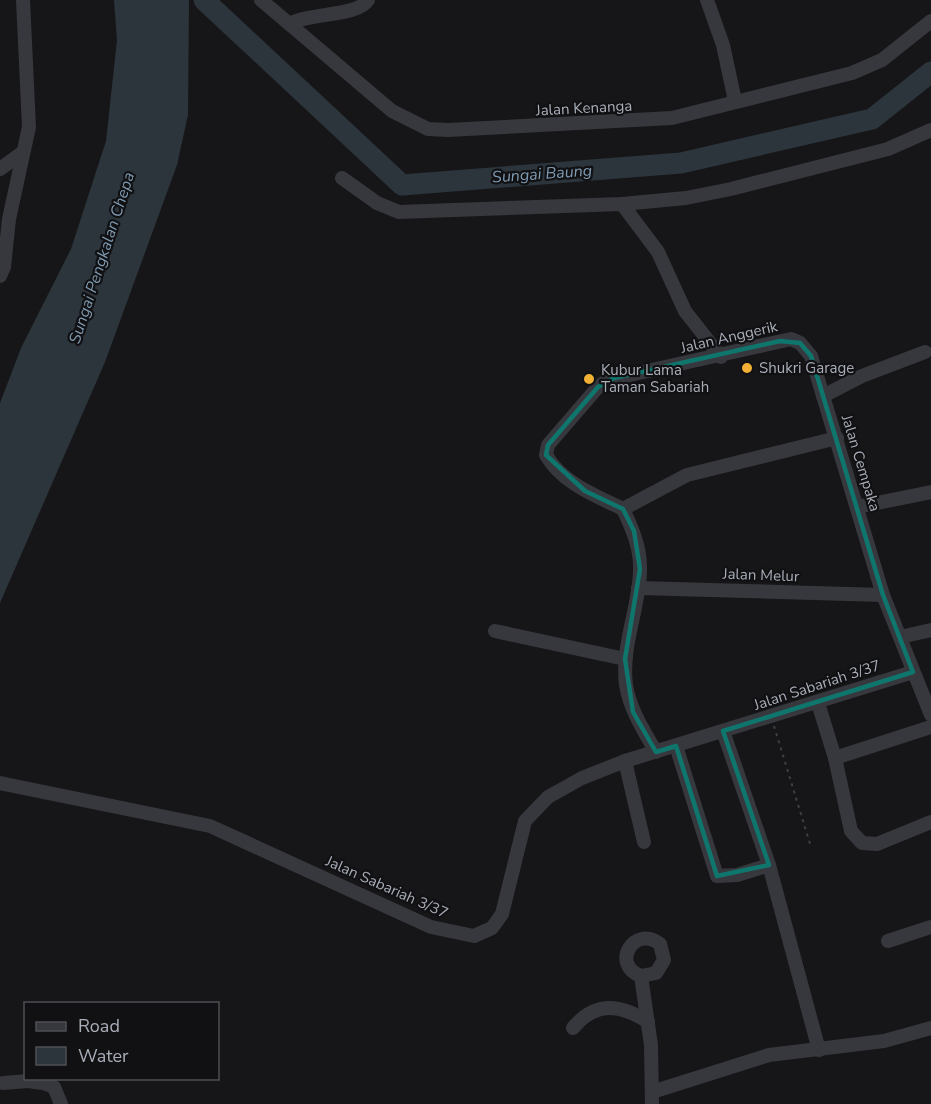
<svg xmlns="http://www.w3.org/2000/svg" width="931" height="1104" viewBox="0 0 931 1104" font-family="'Nunito Sans',sans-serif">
<rect width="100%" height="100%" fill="#161618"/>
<polygon fill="#2c353c" points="114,0 189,0 188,115 177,165 105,362 0,603 0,403 21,348 71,249 106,141 117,40"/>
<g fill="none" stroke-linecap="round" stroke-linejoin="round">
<polyline stroke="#2c353c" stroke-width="21" points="204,0 402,185 681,163 872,119 931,72"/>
<polyline stroke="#3d3f44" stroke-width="2" stroke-dasharray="3 4.5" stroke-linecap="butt" points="774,726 811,847"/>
<g stroke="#37383d" stroke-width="14">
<polyline points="261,0 392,111 428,129 448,130 672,118 852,73 882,60 931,21"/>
<polyline points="707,0 723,45 735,101"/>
<path d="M289 24C311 12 357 17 368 0"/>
<polyline points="0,169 22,153"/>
<polyline points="342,178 377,203 399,212 622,204 686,198 731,189 888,149 931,130"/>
<polyline points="622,204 658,252 685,311 721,357"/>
<polyline points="0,276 4,267 9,219 29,127 23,0"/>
<polyline points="823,396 862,376 925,352"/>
<polyline points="857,507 931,492"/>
<path d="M623 509C596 496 562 483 546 455L548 445 598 387 607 380 791 339 800 343 811 356 883 595 931 715"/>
<path d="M623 509C632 528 641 548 640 571 639 609 621 646 626 685 630 710 644 731 656 752"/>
<polyline points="623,509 687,475 837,438"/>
<polyline points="638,588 883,595"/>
<polyline points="495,631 625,659"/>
<polyline points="900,637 931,630"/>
<polyline points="818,703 835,758 851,831 862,843 877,844 931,822"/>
<polyline points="676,746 717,876 737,875 769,865 723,731"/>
<polyline points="835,758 931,727"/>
<polyline points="625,761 644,842"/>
<polyline points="0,783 210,826 431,927 474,936 492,928 502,914 525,821 548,797 582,778 625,761 913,672"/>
<polyline points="769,865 819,1050"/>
<polyline points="888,941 931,927"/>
<path d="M641 976 656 973 664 960 660 944C634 924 610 965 641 976L651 1045 652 1104"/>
<path d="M573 1028C595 1001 621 1004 648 1022"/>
<polyline points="3,1083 28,1081 43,1083 54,1087 61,1104"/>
<polyline points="652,1092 769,1055 884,1041 931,1028"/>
</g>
</g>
<path fill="none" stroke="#0f766e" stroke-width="4.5" stroke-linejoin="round" d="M780 341 800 343 811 356 883 595 913 672 723 731 769 865 717 876 676 746 656 752 633 712 625 659 640 569 634 531 623 509 585 491 546 455 548 445 598 387 614 378Z"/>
<g fill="#f2b134" stroke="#111113" stroke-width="2">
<circle cx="747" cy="368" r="6"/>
<circle cx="589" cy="379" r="6"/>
</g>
<g text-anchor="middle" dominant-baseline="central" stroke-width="4.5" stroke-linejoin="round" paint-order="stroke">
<g font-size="15" fill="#a8adb8" stroke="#111113">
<text transform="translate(584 108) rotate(-3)">Jalan Kenanga</text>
<text transform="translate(729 337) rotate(-13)">Jalan Anggerik</text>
<text transform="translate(861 463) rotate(73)">Jalan Cempaka</text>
<text transform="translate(761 575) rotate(2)">Jalan Melur</text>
<text transform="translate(817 685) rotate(-18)">Jalan Sabariah 3/37</text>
<text transform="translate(387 887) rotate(24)">Jalan Sabariah 3/37</text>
</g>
<g font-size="15" fill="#a8adb8" stroke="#111113" text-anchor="start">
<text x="759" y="368">Shukri Garage</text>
<text x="601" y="370">Kubur Lama<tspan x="601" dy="17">Taman Sabariah</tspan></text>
</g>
<g font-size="16" font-style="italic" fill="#7f9bb3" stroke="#111113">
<text transform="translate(542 174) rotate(-4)">Sungai Baung</text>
<text transform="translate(102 258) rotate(-72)">Sungai Pengkalan Chepa</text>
</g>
</g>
<rect x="24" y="1002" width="195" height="78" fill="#111113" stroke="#4d4f55" stroke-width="1.5"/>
<rect x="36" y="1022" width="30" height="9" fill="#37383d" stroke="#4d4f55" stroke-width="1.5"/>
<text x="78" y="1032" font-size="18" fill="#a8adb8">Road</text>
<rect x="36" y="1047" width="30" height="18" fill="#2c353c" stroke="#4d4f55" stroke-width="1.5"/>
<text x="78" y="1062" font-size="18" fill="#a8adb8">Water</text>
</svg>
